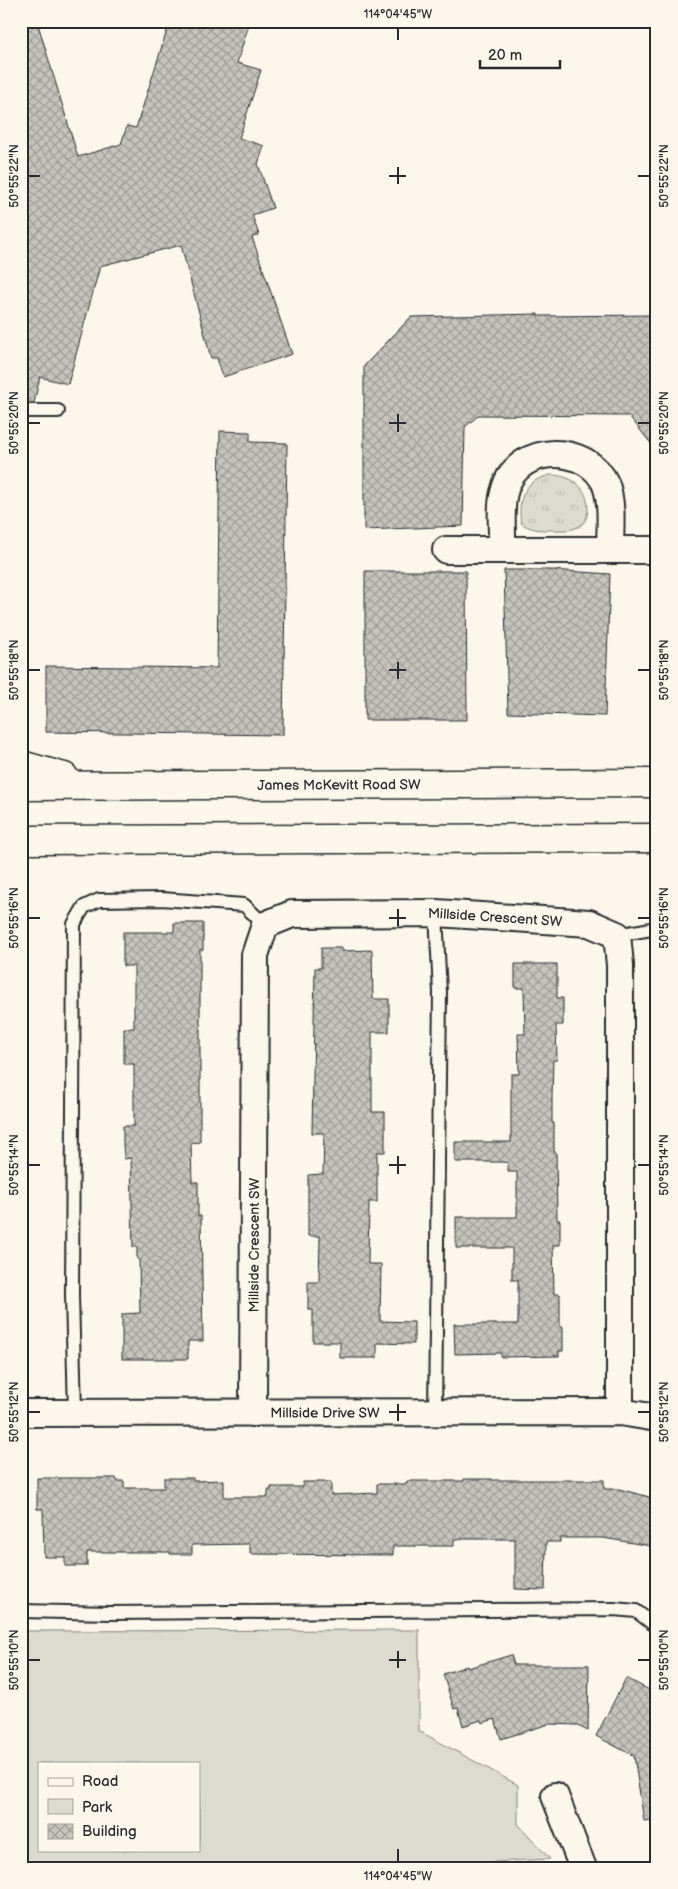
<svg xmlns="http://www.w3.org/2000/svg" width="678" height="1889" viewBox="0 0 678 1889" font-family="'Balsamiq Sans',sans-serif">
<defs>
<pattern id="grass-tufts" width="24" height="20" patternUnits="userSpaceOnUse" patternTransform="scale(1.25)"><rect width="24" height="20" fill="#dddad0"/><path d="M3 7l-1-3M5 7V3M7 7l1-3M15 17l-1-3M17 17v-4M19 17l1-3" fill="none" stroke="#bebbb3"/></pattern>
<pattern id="building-cross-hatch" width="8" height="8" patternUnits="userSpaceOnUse" patternTransform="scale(1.25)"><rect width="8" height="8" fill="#c7c4bc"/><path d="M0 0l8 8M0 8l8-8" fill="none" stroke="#a29f99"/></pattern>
</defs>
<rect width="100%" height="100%" fill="#fbf7ec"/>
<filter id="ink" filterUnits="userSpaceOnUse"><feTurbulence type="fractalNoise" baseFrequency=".02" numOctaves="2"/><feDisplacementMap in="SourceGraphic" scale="10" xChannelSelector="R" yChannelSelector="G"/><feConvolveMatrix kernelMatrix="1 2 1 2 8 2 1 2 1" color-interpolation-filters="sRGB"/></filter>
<g filter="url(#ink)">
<path fill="url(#grass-tufts)" stroke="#84827e" d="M551 475C562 475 575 479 582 489 590 500 591 521 578 527 570 531 560 530 551 530 539 530 531 530 521 523 517 498 525 480 551 475Z"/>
<path fill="#dddad0" stroke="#84827e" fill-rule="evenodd" d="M419 1630V1731L518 1785V1824L550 1859 421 1866 420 1868H21V1631ZM39 1763H199V1850H39Z"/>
<g fill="url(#building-cross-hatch)" stroke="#2b2b2b">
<polygon points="21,21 37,21 78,157 121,144 127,126 136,128 170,21 250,21 237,63 261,70 239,138 264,146 258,164 273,208 252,215 259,235 252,237 292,354 223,377 217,358 211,358 181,245 100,266 68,384 40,377 34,403 21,403"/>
<polygon points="538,314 538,316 657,315 657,451 629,416 479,415 465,427 463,526 364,530 364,366 411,317"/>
<polygon points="220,431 250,432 250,442 287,443 283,735 46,732 46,666 217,668"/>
<polygon points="504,570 551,570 610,574 605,716 508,713"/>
<polygon points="365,571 466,571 467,720 365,720"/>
<polygon points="174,923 203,923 203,950 200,950 200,1142 191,1143 192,1182 198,1182 198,1216 201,1216 203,1341 188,1341 188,1359 122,1359 122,1314 140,1313 139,1259 137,1259 137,1247 133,1247 131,1158 124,1159 123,1144 123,1126 134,1126 134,1064 124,1064 124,1028 134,1028 134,966 123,966 123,932 174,932"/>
<polygon points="321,948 342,948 342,951 372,950 373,999 389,999 389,1032 372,1032 372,1112 385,1112 385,1152 377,1152 377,1202 369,1202 368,1264 381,1264 380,1321 414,1322 414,1344 377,1343 377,1358 340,1358 340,1342 313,1342 313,1310 308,1310 308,1282 319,1282 320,1236 308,1236 308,1175 323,1174 324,1133 312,1133 315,968 321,968"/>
<polygon points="515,964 557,964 557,998 563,998 563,1025 556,1025 557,1060 553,1060 552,1098 552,1123 554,1123 554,1152 556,1152 557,1220 560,1220 560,1245 553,1245 554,1294 560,1294 560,1327 563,1327 563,1351 559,1351 559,1356 501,1357 501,1353 455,1354 454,1324 518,1324 518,1280 512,1280 512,1248 456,1248 456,1217 517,1217 517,1172 508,1172 508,1163 503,1162 455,1162 455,1142 511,1142 511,1074 519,1074 518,1034 525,1034 524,988 515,988"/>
<polygon points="37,1478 116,1478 117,1481 124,1481 124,1488 164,1488 164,1478 193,1478 193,1481 224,1480 224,1497 268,1497 268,1490 271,1490 271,1487 303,1487 303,1482 331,1482 331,1495 377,1493 377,1484 407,1484 407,1481 464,1481 464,1479 492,1479 492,1480 604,1480 604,1489 619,1489 657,1499 657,1547 603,1538 560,1538 560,1542 546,1542 545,1590 515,1589 515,1539 454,1539 454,1546 393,1546 393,1555 250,1554 250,1544 192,1545 192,1554 170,1554 170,1552 87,1552 87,1566 65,1566 65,1557 44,1557 43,1509 37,1509"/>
<polygon points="511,1655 514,1665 589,1665 588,1731 576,1725 549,1724 501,1739 495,1719 482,1723 481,1720 463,1726 458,1708 454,1709 443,1674 467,1666 468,1668"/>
<polygon points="626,1678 657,1694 657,1820 644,1821 634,1756 596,1736"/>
</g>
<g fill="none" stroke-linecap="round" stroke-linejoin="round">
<defs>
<g id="service">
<polyline points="21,411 58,411"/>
<polyline points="617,935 657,928"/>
<polyline points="75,1413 72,1295 74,924 84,907 99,900 161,899 244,905 265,925"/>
<polyline points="435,1413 440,993 436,913"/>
<polyline points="21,1611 110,1613 614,1609 636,1611 657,1627"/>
</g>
<g id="minor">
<polyline points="446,550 657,550"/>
<path d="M502 550C503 531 499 507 505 489 518 443 588 443 606 485 613 505 610 530 610 550"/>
<path id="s1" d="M21 1413 620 1412 657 1418"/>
<path id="s2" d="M253 1413 255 955 265 925 292 914 436 913 589 923 617 935 620 965V1412"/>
<polyline points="555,1796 583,1868"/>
</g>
<g id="secondary">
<polyline points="21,765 64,777"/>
<path id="s3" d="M21 786 657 783"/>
<polyline points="21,840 657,838"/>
</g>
</defs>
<use href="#service" stroke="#2b2b2b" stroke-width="16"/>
<use href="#minor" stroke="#2b2b2b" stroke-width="30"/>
<use href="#secondary" stroke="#2b2b2b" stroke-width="31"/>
<use href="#service" stroke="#fbf7ec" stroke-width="12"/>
<use href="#minor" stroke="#fbf7ec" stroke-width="26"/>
<use href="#secondary" stroke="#fbf7ec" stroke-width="28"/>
</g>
</g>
<path fill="none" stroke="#2b2b2b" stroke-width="2" d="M398 28V40M398 167V184M28 176H40M389 176H406M638 176H650M398 414V432M28 423H40M389 423H406M638 423H650M398 662V679M28 670H40M389 670H406M638 670H650M398 909V926M28 918H40M389 918H406M638 918H650M398 1156V1174M28 1165H40M389 1165H406M638 1165H650M398 1404V1421M28 1412H40M389 1412H406M638 1412H650M398 1651V1668M28 1660H40M389 1660H406M638 1660H650M398 1849V1862"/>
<g text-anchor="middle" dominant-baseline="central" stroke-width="4" stroke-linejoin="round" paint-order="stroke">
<g font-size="14" fill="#2b2b2b" stroke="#fbf7ec">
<text stroke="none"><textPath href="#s3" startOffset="318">James McKevitt Road SW</textPath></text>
<text stroke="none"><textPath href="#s2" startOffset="722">Millside Crescent SW</textPath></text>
<text stroke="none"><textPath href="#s2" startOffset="168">Millside Crescent SW</textPath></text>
<text stroke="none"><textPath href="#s1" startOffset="304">Millside Drive SW</textPath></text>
</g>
</g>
<rect width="678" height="1889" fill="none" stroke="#fbf7ec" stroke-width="55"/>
<rect x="38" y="1762" width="162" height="90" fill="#fbf7ec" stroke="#a8a59f"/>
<rect x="48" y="1778" width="25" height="8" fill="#fbf7ec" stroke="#a8a59f"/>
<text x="82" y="1786" font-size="15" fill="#2b2b2b">Road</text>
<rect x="48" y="1799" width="25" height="15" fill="#dddad0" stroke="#a8a59f"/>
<text x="82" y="1812" font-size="15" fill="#2b2b2b">Park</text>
<rect x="48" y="1824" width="25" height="15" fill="url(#building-cross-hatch)" stroke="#a8a59f"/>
<text x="82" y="1836" font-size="15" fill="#2b2b2b">Building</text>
<path d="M480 60v8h80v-8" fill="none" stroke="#2b2b2b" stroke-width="2.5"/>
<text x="488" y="60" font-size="15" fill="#2b2b2b" stroke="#fbf7ec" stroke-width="4" paint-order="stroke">20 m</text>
<rect x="28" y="28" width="622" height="1834" fill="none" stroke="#2b2b2b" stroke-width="2"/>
<g font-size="12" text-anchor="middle" fill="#2b2b2b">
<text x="398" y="18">114°04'45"W</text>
<text transform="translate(14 176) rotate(-90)" y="4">50°55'22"N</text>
<text transform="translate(664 176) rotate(-90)" y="4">50°55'22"N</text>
<text transform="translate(14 423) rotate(-90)" y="4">50°55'20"N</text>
<text transform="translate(664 423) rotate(-90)" y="4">50°55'20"N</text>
<text transform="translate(14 670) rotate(-90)" y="4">50°55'18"N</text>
<text transform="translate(664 670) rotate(-90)" y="4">50°55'18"N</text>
<text transform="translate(14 918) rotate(-90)" y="4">50°55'16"N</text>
<text transform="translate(664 918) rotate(-90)" y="4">50°55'16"N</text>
<text transform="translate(14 1165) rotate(-90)" y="4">50°55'14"N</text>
<text transform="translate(664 1165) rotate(-90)" y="4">50°55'14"N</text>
<text transform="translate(14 1412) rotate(-90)" y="4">50°55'12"N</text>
<text transform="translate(664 1412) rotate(-90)" y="4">50°55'12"N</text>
<text transform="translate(14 1660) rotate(-90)" y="4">50°55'10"N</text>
<text transform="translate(664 1660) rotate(-90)" y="4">50°55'10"N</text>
<text x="398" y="1880">114°04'45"W</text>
</g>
</svg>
